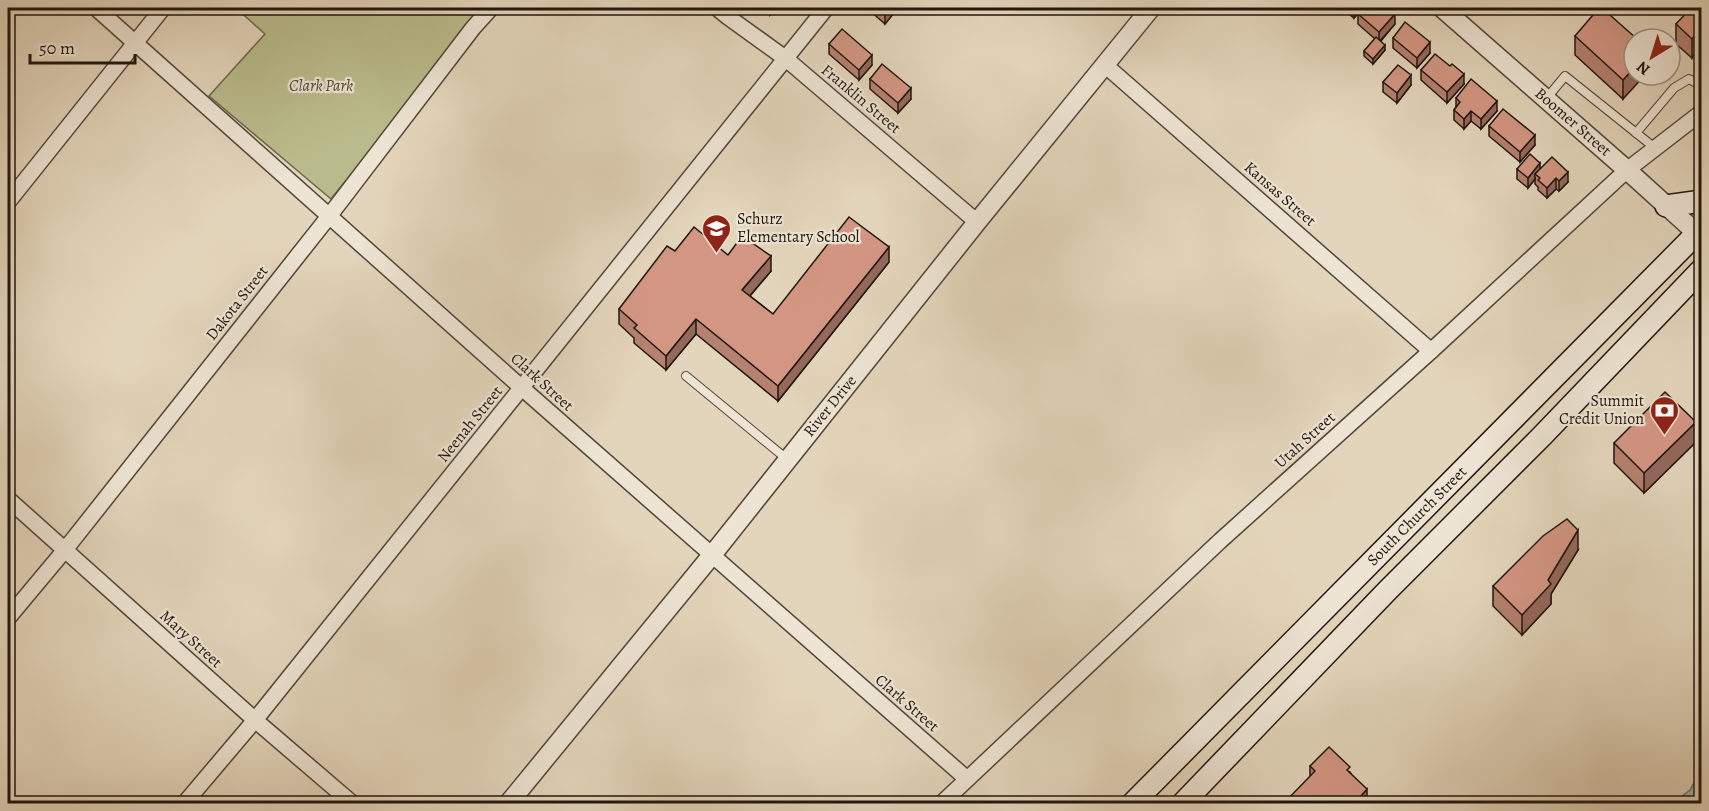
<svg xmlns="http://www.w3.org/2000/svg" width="1709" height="811" viewBox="0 0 1709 811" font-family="Alegreya,serif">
<rect width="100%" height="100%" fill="#e3d5bb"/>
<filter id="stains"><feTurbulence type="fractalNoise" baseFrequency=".00333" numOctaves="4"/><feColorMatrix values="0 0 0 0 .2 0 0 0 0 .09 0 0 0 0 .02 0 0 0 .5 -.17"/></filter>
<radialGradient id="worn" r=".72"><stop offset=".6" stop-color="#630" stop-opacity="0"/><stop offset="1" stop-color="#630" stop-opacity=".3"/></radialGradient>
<polygon fill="#babb8c" stroke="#6d684e" stroke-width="1.5" points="236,8 484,8 331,199 209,96 265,34"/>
<polygon fill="#96b8b4" stroke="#677772" stroke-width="1.5" points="1701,771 1701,803 1673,803 1690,790"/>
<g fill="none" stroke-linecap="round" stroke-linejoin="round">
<defs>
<g id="service">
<polyline points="1546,99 1565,76 1655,148"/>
<polyline points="1636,133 1674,88 1689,79 1702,86"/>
<polyline points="686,376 788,460"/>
</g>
<g id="minor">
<polyline points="96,8 522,388 967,779"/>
<polyline points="717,8 728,17 785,58 977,222"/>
<polyline points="1105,65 1431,351"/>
<polyline points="8,202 163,8"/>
<polyline points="8,499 255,720 353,804"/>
<polyline points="8,618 64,551 330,215 473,28 491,8"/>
<polyline points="184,804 255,720 826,8"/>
<polyline points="941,804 1220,541 1431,351 1627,170 1702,112"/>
</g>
<g id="tertiary">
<polyline points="1442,8 1627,170 1702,238"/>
<polyline points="508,804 712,555 977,222 1151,8"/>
</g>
<g id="secondary">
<polyline points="1666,206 1702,201"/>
<polyline points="1132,804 1702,228"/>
<polyline points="1182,804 1387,591 1542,436 1702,269"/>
</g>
</defs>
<use href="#service" stroke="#51463a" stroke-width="10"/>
<use href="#minor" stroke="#51463a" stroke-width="18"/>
<use href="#tertiary" stroke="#51463a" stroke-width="21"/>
<use href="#secondary" stroke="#20160f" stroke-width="24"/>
<use href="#service" stroke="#ede4d3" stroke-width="8"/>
<use href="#minor" stroke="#ede4d3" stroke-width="15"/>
<use href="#tertiary" stroke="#ede4d3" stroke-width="18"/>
<use href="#secondary" stroke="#ede4d3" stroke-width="21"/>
</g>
<g fill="#b58171" stroke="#20160f" stroke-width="1.5">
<polygon points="760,8 776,8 770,15"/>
<polygon points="870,8 898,8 885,24 870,11"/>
<polygon points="1341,8 1363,8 1354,18"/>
<polygon points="1701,8 1692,58 1676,44 1676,24"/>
<polygon points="1358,14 1395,24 1381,41 1385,50 1373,64 1364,56 1364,51 1375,39 1358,24"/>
<polygon points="1575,36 1637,39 1623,99 1575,55"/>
<polygon points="1393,38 1430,53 1417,68 1393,48"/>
<polygon points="829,44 872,65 859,80 829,54"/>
<polygon points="1450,66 1464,84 1447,103 1421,80 1421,70"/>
<polygon points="870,79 911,99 898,113 870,89"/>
<polygon points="1383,82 1411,85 1397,103 1383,92"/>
<polygon points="1456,98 1497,111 1481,129 1471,121 1464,129 1454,120 1454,110 1456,107"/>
<polygon points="1489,126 1535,145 1520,162 1489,136"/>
<polygon points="1517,169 1540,169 1568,182 1559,191 1556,189 1547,198 1538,190 1538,187 1535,184 1535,179 1528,188 1517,179"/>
<polygon points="728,255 771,271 750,296 773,314 889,262 778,401 696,334 666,370 634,343 634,338 619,324 619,309"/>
<polygon points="1696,442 1644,493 1614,463 1614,443"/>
<polygon points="1578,550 1551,594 1551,604 1522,635 1493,606 1493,586"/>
<polygon points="1310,766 1350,772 1367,804 1310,776"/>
</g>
<g fill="#94695c" stroke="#20160f" stroke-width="1.5">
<polygon points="770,8 776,8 770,15"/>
<polygon points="890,8 898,8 885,24 885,14"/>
<polygon points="1354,8 1363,8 1354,18"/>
<polygon points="1395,14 1395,24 1379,42 1379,32"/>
<polygon points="1701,28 1701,48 1692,58 1692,39"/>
<polygon points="1430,42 1430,53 1417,68 1417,58"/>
<polygon points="1385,45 1385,50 1373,64 1373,59"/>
<polygon points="872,55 872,65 859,80 859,70"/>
<polygon points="1634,68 1634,75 1645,75 1623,99 1623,80"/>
<polygon points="1464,74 1464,84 1447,103 1447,92"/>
<polygon points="1411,75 1411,85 1397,103 1397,93"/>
<polygon points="911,88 911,99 898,113 898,103"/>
<polygon points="1497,101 1497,111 1481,129 1481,119"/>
<polygon points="1471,111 1471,121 1464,129 1464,119"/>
<polygon points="1535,135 1535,145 1520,162 1520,152"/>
<polygon points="1540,163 1540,173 1535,174 1535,179 1528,188 1528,178"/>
<polygon points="1568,172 1568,182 1559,191 1559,181"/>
<polygon points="1556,178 1556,189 1547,198 1547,188"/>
<polygon points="889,247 889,262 778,401 778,386"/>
<polygon points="771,256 771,271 742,305 742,290"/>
<polygon points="696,319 696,334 666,370 666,356"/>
<polygon points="1696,422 1696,442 1644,493 1644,473"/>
<polygon points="1578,530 1578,550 1551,594 1551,604 1522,635 1522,615 1548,580"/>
<polygon points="1367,789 1367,804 1354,804"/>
</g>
<g fill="#d39683" stroke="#20160f" stroke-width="1.5">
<polygon points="878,8 890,8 885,14"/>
<polygon points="1363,8 1388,8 1395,14 1379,32 1358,14"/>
<polygon points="1599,8 1602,8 1637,39 1634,39 1634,68 1623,80 1575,36"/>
<polygon points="1691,8 1701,8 1701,28 1692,39 1676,24"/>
<polygon points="1405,22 1430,42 1417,58 1393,38"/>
<polygon points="842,29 872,55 859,70 829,44"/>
<polygon points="1376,37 1385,45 1373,59 1364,51"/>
<polygon points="1435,54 1450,66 1452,64 1464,74 1447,92 1421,70"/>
<polygon points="882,64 911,88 898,103 870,79"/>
<polygon points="1398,65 1411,75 1397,93 1383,82"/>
<polygon points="1471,79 1497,101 1481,119 1471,111 1464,119 1454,110 1460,102 1456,98"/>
<polygon points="1503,109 1535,135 1520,152 1489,126"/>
<polygon points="1530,154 1540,163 1528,178 1517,169"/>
<polygon points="1552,157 1568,172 1559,181 1556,178 1547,188 1538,180 1540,178 1535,174"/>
<polygon points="849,217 889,247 778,386 696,319 666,356 634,328 637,325 619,309 667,246 675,251 694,227 728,255 742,236 771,256 742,290 773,314"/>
<polygon points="1665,392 1696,422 1644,473 1614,443"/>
<polygon points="1567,519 1578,530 1548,580 1551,584 1522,615 1493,586 1543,536"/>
<polygon points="1329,747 1350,767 1347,770 1367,789 1354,804 1283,804 1315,771 1310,766"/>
</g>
<defs>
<symbol id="school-pin" viewBox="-11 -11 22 30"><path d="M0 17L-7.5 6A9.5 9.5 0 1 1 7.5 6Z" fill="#8f2418" stroke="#ede4d3"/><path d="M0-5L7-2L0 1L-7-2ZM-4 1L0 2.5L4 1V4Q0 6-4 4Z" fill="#fff"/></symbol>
<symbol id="bank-pin" viewBox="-11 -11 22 30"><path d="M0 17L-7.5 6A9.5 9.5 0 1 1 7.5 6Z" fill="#8f2418" stroke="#ede4d3"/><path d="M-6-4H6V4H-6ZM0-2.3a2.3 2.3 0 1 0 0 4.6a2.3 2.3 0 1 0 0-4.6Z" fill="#fff"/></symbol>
</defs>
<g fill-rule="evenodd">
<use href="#school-pin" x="700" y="212" width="33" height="45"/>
<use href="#bank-pin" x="1648" y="394" width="33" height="45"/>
</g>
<g text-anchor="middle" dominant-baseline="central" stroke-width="4.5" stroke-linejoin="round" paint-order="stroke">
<g font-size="16" font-style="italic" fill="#4e4834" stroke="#ede4d3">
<text x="321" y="86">Clark Park</text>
</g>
<g font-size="16" fill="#20160f" stroke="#ede4d3">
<text transform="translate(861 99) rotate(40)">Franklin Street</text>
<text transform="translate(1573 122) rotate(41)">Boomer Street</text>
<text transform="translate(1280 194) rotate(41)">Kansas Street</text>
<text transform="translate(237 303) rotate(-52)">Dakota Street</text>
<text transform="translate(542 382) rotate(42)">Clark Street</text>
<text transform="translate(830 406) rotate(-51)">River Drive</text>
<text transform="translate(470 424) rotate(-51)">Neenah Street</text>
<text transform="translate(1305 440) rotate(-42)">Utah Street</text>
<text transform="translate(1417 516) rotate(-45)">South Church Street</text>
<text transform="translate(191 639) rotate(42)">Mary Street</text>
<text transform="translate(907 703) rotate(41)">Clark Street</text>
</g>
<g font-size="16" fill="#20160f" stroke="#ede4d3" text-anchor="start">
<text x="737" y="219">Schurz<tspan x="737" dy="18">Elementary School</tspan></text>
<text x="1644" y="401" text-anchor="end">Summit<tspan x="1644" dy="18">Credit Union</tspan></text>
</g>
</g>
<rect width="1709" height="811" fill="none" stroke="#e3d5bb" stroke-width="30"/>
<rect x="9" y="9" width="1691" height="793" fill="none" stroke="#20160f" stroke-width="3"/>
<rect x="15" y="15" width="1679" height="781" fill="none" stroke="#20160f" stroke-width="1.5"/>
<g transform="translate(1652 57) rotate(218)"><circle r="28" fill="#ede4d3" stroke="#9b9285" stroke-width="1.5"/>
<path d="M0-4.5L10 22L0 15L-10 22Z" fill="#8f2418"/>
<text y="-9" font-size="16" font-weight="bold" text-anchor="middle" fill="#20160f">N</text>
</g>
<path d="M30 54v9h105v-9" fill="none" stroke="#20160f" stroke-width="3"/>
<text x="39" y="54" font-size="18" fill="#20160f" stroke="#ede4d3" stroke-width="4.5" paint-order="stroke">50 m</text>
<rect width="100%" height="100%" filter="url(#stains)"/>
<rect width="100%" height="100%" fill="url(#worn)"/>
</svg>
